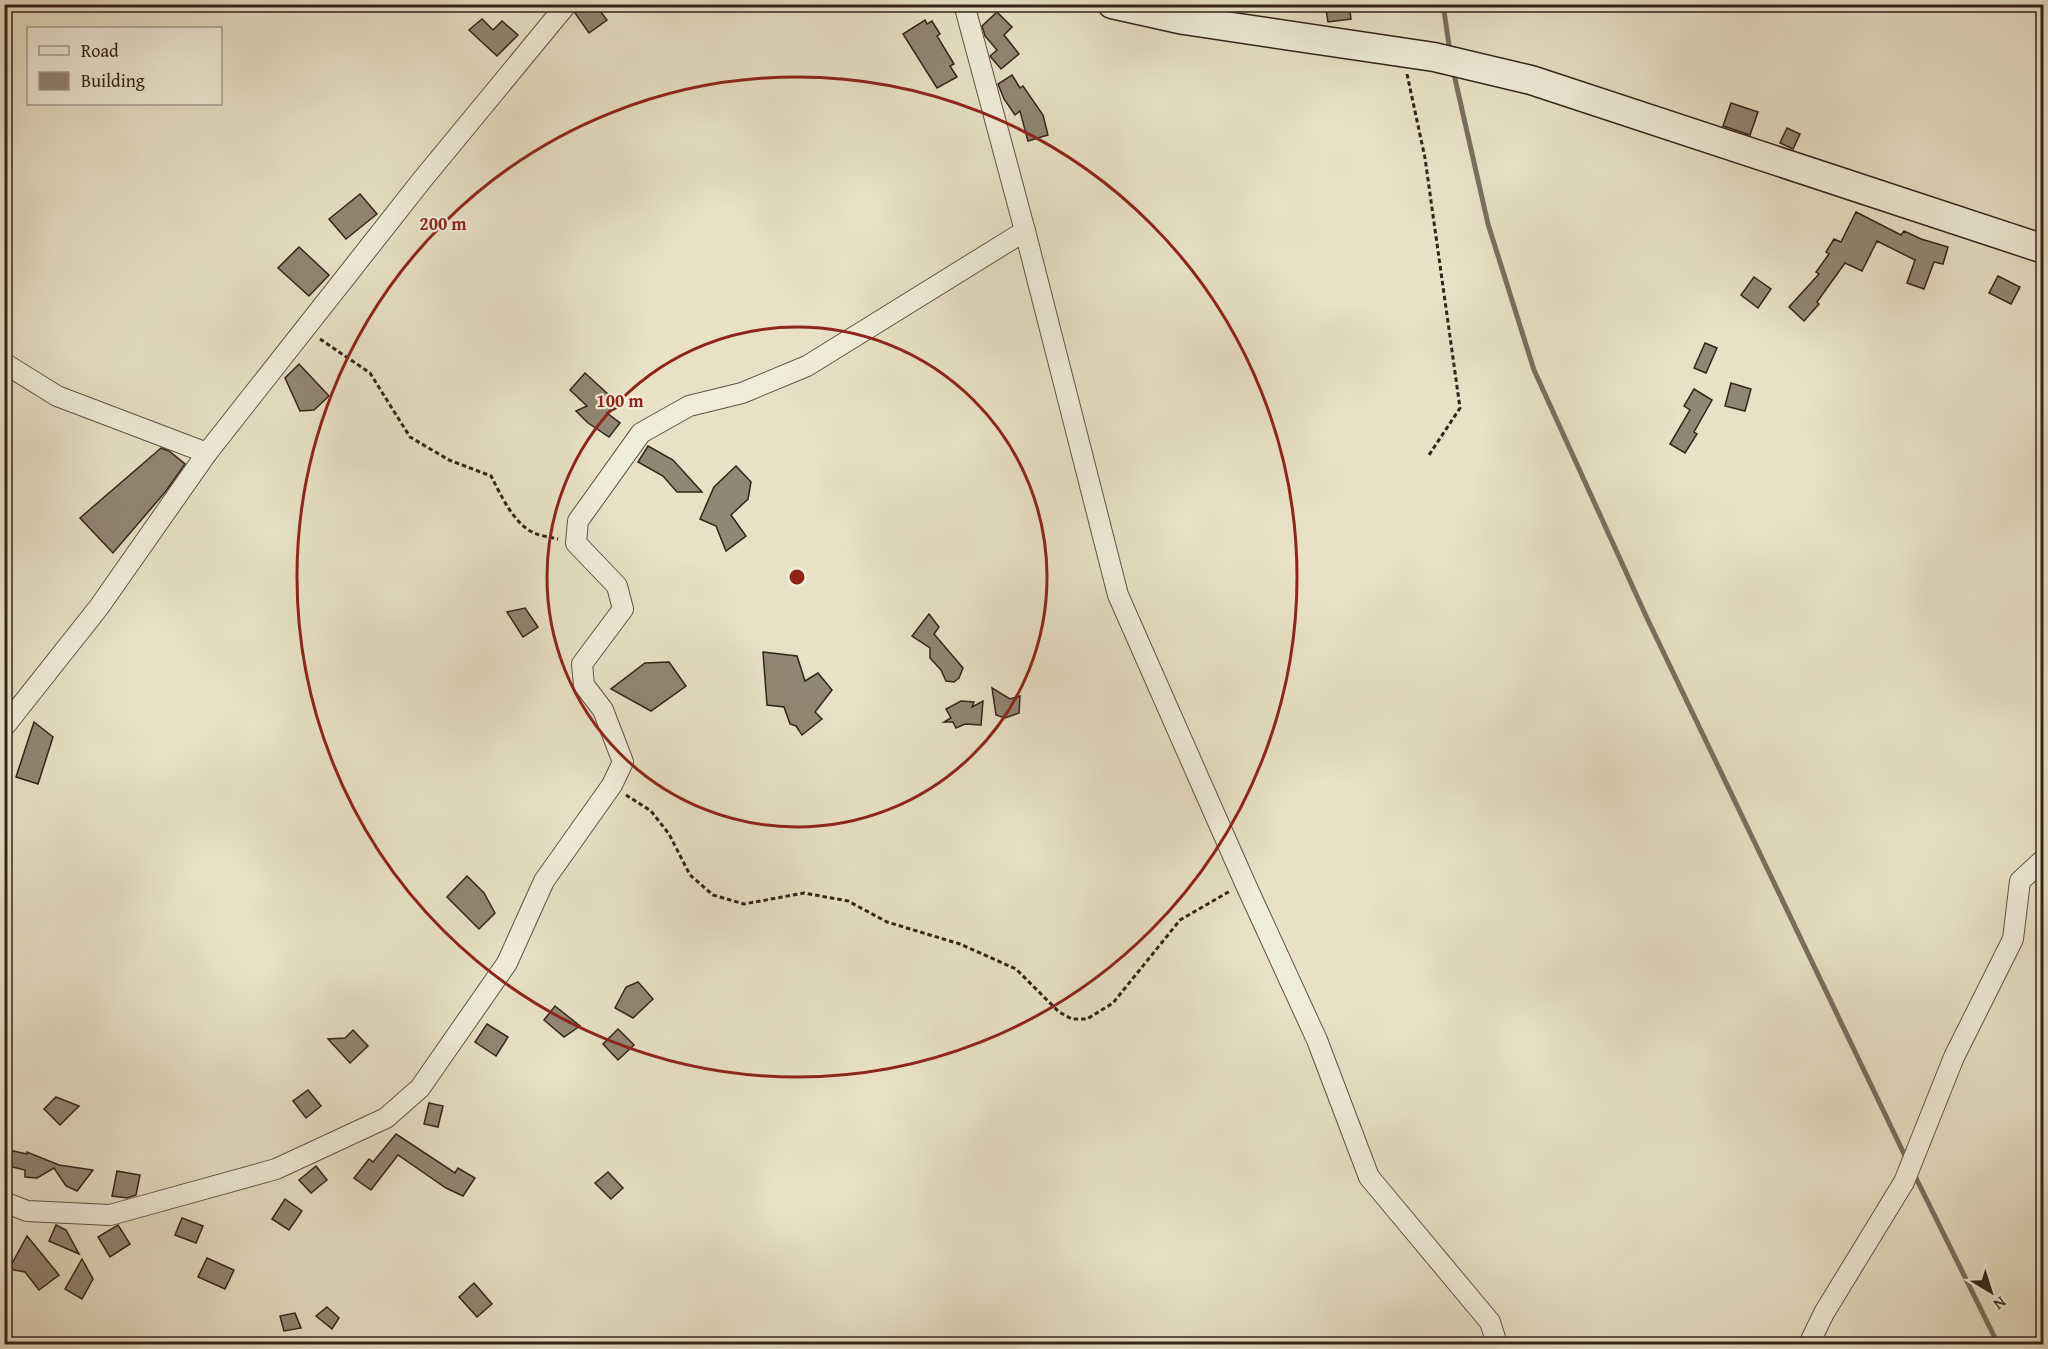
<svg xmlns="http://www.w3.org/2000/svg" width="2048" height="1349" viewBox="0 0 2048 1349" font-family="'Gentium Book Plus',serif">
<rect width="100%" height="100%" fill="#e8e1c6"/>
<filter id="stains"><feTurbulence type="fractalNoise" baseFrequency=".00333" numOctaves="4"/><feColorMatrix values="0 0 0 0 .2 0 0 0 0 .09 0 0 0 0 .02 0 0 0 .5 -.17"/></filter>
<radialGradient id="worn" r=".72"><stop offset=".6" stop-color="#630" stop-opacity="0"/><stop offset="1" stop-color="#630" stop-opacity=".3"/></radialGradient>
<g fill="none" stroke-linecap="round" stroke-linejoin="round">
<g stroke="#7b6e5f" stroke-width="5">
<polyline points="1443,4 1450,52"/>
<polyline points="1453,70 1488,224 1534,370 1646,616 1907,1160"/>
<polyline points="1914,1174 1998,1344"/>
</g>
</g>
<g fill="#928674" stroke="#34231b" stroke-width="1.5">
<polygon points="587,4 595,4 607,20 589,33 575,13"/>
<polygon points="1325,4 1349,4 1351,19 1328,22"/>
<polygon points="997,12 1012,27 1004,35 1019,54 1001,69 990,56 997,50 985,36 982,26"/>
<polygon points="482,19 493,30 502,21 518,35 497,56 469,30"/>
<polygon points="925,20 927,24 932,21 940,34 937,36 954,64 950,66 957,77 937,88 903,34"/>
<polygon points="1012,75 1020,88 1023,86 1043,115 1048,135 1028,141 1020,111 1015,115 1004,99 998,84"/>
<polygon points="1731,103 1758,112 1750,135 1723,126"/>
<polygon points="1787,128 1800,134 1793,149 1780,143"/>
<polygon points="360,194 377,214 346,239 329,219"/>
<polygon points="1856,212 1901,235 1904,231 1921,239 1948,247 1943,264 1934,262 1924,289 1907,283 1915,260 1877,241 1862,271 1845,263 1817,302 1819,304 1804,321 1789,307 1819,274 1816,272 1829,254 1826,252 1834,239 1841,242"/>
<polygon points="299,247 329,275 309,296 278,268"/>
<polygon points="1998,276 2020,287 2011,304 1989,293"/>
<polygon points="1754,277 1771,289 1758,308 1741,295"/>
<polygon points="1705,343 1717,348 1706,373 1694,368"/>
<polygon points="299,364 329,396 314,410 300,411 285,378"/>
<polygon points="585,373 621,406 607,413 620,423 609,437 588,423 576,411 587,406 570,390"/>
<polygon points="1731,383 1751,389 1745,411 1725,406"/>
<polygon points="1694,389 1712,400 1694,432 1697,434 1685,453 1670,444 1690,410 1684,406"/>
<polygon points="648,446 673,460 702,492 677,492 663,476 638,462"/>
<polygon points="161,448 169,451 185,464 166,491 113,553 80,518"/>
<polygon points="736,466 751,482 748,499 731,515 746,536 726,551 716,526 700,519 714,487"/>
<polygon points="525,608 538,627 523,637 507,612"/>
<polygon points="929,614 939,627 934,634 963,668 959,678 954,682 946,681 941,670 930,658 930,648 912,636"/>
<polygon points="763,652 797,656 805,681 818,673 832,690 815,712 822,719 802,735 796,726 790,724 784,707 767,705"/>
<polygon points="669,662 686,686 651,711 611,689 645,663"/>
<polygon points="992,688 1010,699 1020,696 1019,713 1005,718 996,715"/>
<polygon points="961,701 974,702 972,707 983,701 981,725 965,724 956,728 953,722 944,722 951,718 946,709"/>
<polygon points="34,722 53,737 38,784 16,777"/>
<polygon points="467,876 484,893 495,913 479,929 447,897"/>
<polygon points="638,982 653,999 633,1018 615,1008 626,987"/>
<polygon points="555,1006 580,1026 564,1037 544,1020"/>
<polygon points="487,1024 508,1037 496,1056 475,1042"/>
<polygon points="618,1029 634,1045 618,1060 603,1044"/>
<polygon points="353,1030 368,1046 350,1063 328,1039 345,1038"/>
<polygon points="308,1090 321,1106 306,1118 293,1101"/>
<polygon points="56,1097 79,1106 60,1125 44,1109"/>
<polygon points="429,1103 443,1106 438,1127 424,1124"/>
<polygon points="396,1134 455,1173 458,1168 475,1178 463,1196 446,1188 398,1155 371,1190 354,1178 369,1159 373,1162"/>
<polygon points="4,1149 27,1154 27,1152 59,1165 93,1170 77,1191 66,1186 54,1168 37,1178 25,1177 25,1170 4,1165"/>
<polygon points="316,1166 327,1180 311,1193 299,1180"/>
<polygon points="117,1171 140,1175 136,1195 127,1198 112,1196"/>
<polygon points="608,1172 623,1188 611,1199 595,1183"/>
<polygon points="285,1199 302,1211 289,1230 272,1219"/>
<polygon points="182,1218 203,1226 196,1243 175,1235"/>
<polygon points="56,1225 66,1230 79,1254 49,1241"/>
<polygon points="118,1225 130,1244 110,1257 98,1237"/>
<polygon points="27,1236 59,1275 39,1290 25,1272 9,1269"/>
<polygon points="207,1258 234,1270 225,1289 198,1277"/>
<polygon points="82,1259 93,1279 82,1299 65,1289"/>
<polygon points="474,1283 492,1304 477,1317 459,1297"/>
<polygon points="327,1307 339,1318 332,1329 316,1316"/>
<polygon points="295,1313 301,1328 284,1331 280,1316"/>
</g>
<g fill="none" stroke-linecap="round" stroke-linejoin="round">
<defs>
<g id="street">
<polyline points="964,4 1025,231 1118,595 1245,883 1317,1040 1369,1177 1490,1322 1497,1344"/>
<polyline points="4,363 57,396 207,453"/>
<polyline points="4,727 99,607 207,453 422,180 567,4"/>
<polyline points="4,1202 27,1211 110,1215 276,1169 386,1118 420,1088 507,963 544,881 612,785 623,762 603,710 584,685 582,664 623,609 617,586 576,543 578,521 641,433 689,406 742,393 807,366 1025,231"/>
<polyline points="1809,1344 1824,1313 1904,1182 1954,1057 2013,939 2020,881 2044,859"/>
</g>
<polyline id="secondary" points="1112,4 1184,20 1434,57 1531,80 2044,249"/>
</defs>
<use href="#street" stroke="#615246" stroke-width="22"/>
<use href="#secondary" stroke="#34231b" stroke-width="31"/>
<g stroke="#34231b" stroke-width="3" stroke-dasharray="4.5 3" stroke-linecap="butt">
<polyline points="1407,74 1425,158 1460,408 1429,455"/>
<path d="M320 339 370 373 410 437 449 460 491 476C501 495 513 523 534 533 541 536 550 537 558 539"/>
<polyline points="626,795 651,811 669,834 690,875 713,895 744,904 804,893 848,901 887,922 960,944 1016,969 1059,1012 1072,1019 1087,1019 1113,1003 1180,920 1230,891"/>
</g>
<use href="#street" stroke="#f0ecda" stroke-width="20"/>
<use href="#secondary" stroke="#f0ecda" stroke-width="28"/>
</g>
<g fill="none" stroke="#8f2418" stroke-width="3">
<circle cx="797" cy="577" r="250"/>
<circle cx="797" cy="577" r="500"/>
</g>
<circle cx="797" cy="577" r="9" fill="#8f2418" stroke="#f0ecda" stroke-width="3"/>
<g font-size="18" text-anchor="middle" font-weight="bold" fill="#8f2418" stroke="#f0ecda" stroke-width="4.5" stroke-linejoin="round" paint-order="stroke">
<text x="443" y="230">200 m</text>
<text x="620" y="407">100 m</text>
</g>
<rect width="2048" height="1349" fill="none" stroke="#e8e1c6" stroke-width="24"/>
<rect x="6" y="6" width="2036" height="1337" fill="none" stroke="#34231b" stroke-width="3"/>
<rect x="12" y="12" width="2024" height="1325" fill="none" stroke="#34231b" stroke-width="1.5"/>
<rect x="27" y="27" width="195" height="78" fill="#f0ecda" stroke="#a59c8e" stroke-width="1.5"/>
<rect x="39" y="46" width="30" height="9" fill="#f0ecda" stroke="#a59c8e" stroke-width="1.5"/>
<text x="81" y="57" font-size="18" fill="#34231b">Road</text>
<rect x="39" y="72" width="30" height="18" fill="#928674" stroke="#a59c8e" stroke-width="1.5"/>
<text x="81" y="87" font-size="18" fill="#34231b">Building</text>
<g transform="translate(1991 1292) rotate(142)" stroke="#f0ecda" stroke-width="4.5" paint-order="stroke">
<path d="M0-4.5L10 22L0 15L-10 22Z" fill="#34231b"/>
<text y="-9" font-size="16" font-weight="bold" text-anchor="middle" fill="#34231b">N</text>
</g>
<rect width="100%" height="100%" filter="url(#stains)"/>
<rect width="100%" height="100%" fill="url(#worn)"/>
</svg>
